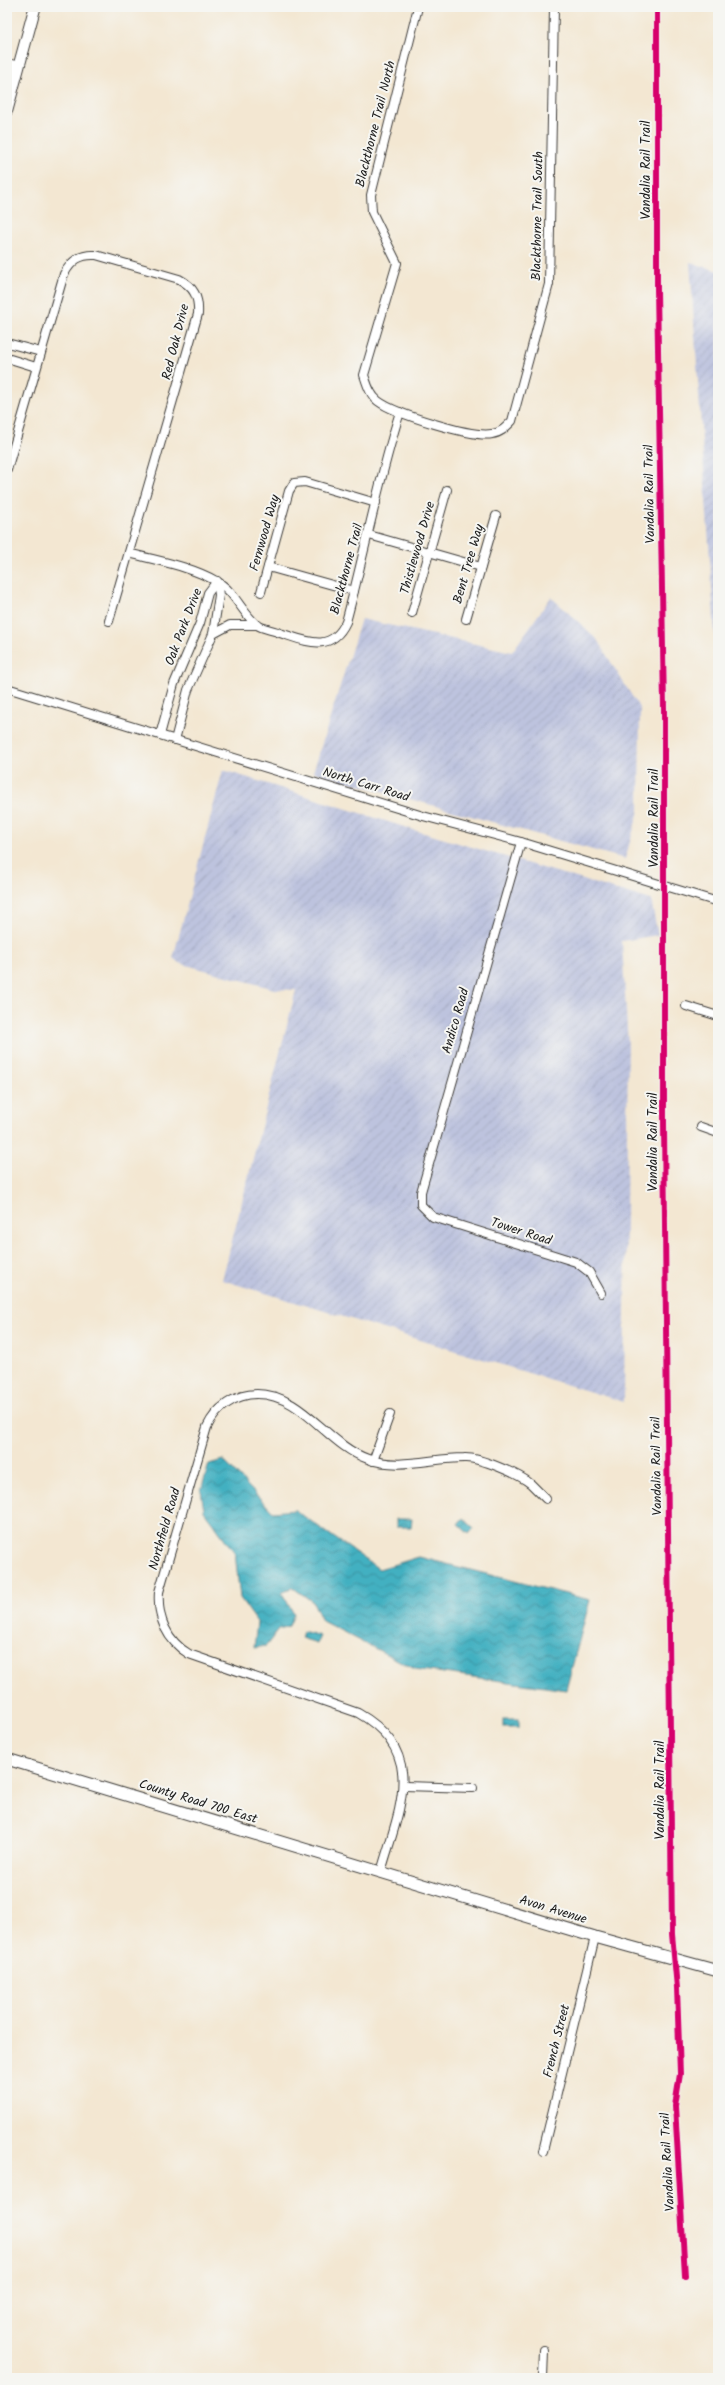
<svg xmlns="http://www.w3.org/2000/svg" width="725" height="2385" viewBox="0 0 725 2385" font-family="Kalam,sans-serif">
<defs>
<pattern id="industrial-furrows" width="10" height="10" patternUnits="userSpaceOnUse"><rect width="10" height="10" fill="#bdc3de"/><path d="M-1 1l2-2M0 10L10 0M9 11l2-2" fill="none" stroke="#a2a7be"/></pattern>
<pattern id="water-waves" width="16" height="10" patternUnits="userSpaceOnUse"><rect width="16" height="10" fill="#43b0c1"/><path d="M0 5q4-4 8 0t8 0" fill="none" stroke="#378e9c"/></pattern>
</defs>
<rect width="100%" height="100%" fill="#f6f6f2"/>
<filter id="ink" filterUnits="userSpaceOnUse"><feTurbulence type="fractalNoise" baseFrequency=".025" numOctaves="2"/><feDisplacementMap in="SourceGraphic" scale="8" xChannelSelector="R" yChannelSelector="G"/><feConvolveMatrix kernelMatrix="1 2 1 2 8 2 1 2 1" color-interpolation-filters="sRGB"/></filter>
<filter id="wash" filterUnits="userSpaceOnUse"><feTurbulence type="fractalNoise" baseFrequency=".012" numOctaves="4" result="noise"/><feDisplacementMap in="SourceGraphic" scale="16" xChannelSelector="R" yChannelSelector="G"/><feGaussianBlur stdDeviation="0.9" result="paint"/><feColorMatrix in="noise" values="0 0 0 0 0 0 0 0 0 0 0 0 0 0 0 0 0 1.4 0 .05"/><feComposite in="paint" operator="in"/></filter>
<g filter="url(#wash)">
<rect width="100%" height="100%" fill="#f3e7d2"/>
<g fill="url(#industrial-furrows)">
<polygon points="690,262 718,271 718,679"/>
<polygon points="551,597 596,638 640,709 639,811 625,859 313,772 361,619 512,652"/>
<polygon points="223,770 414,830 651,900 658,935 622,941 628,1046 624,1402 222,1280 296,990 274,989 179,963 173,958"/>
</g>
<g fill="url(#water-waves)" stroke="#30666e">
<polygon points="223,1460 273,1512 295,1510 379,1569 419,1557 590,1600 566,1690 415,1669 322,1621 313,1602 292,1587 282,1593 294,1614 289,1626 279,1629 266,1646 254,1648 257,1622 240,1598 235,1553 204,1511 201,1490 209,1464"/>
<polygon points="463,1518 474,1528 469,1534 458,1524"/>
<polygon points="396,1519 412,1519 411,1527 396,1527"/>
<polygon points="303,1631 320,1636 317,1643 301,1638"/>
<rect x="503" y="1719" width="16" height="8"/>
</g>
</g>
<g filter="url(#ink)">
<g fill="none" stroke-linecap="round" stroke-linejoin="round">
<defs>
<g id="street">
<path d="M418 7 371 195 372 212 397 263 364 375C367 384 370 395 378 401 395 414 473 438 492 434 501 433 506 427 512 421L549 284 554 7"/>
<polyline points="7,63 19,66"/>
<polyline points="7,343 41,352"/>
<polyline points="7,358 36,367"/>
<path d="M7 470 64 274C72 260 80 254 96 255L179 279C194 287 199 297 198 314L109 621"/>
<polyline points="369,535 481,567"/>
<path d="M129 553C157 561 190 566 216 581 235 591 241 612 257 625 263 629 274 630 280 633 306 641 331 654 346 622 365 552 378 481 400 412"/>
<polyline points="268,567 354,591"/>
<polyline points="261,592 289,491 294,483 305,482 376,503"/>
<polyline points="412,613 447,490"/>
<polyline points="466,619 496,516"/>
<polyline points="213,634 230,625 258,625"/>
<polyline points="7,688 423,816 521,842 718,902"/>
<polyline points="160,735 174,684 200,623 208,593 217,581"/>
<polyline points="175,740 188,690 213,634 219,595 217,581"/>
<polyline points="521,842 421,1192 421,1205 433,1217 576,1262 589,1272 601,1293"/>
<polyline points="686,1006 718,1016"/>
<polyline points="701,1127 718,1133"/>
<polyline points="373,1461 390,1414"/>
<polyline points="404,1786 473,1788"/>
<path d="M381 1872C398 1811 429 1753 358 1713L189 1654C167 1641 157 1618 159 1592L207 1427C216 1408 235 1394 257 1394 303 1394 327 1445 368 1459 399 1470 432 1458 464 1458 479 1457 519 1474 531 1484 536 1489 541 1494 546 1499"/>
<polyline points="543,2151 595,1937"/>
<polyline points="543,2378 544,2350"/>
</g>
<g id="secondary">
<polyline points="7,110 35,7"/>
<polyline points="7,1759 595,1937 718,1971"/>
</g>
</defs>
<use href="#street" stroke="#3c3a37" stroke-width="10"/>
<use href="#secondary" stroke="#3c3a37" stroke-width="13"/>
<use href="#street" stroke="#fff" stroke-width="8"/>
<use href="#secondary" stroke="#fff" stroke-width="11"/>
<defs>
<polyline id="cycleway" points="657,7 657,289 664,708 664,1124 672,1934 677,1988 680,2074 675,2106 685,2276"/>
</defs>
<use href="#cycleway" stroke="#f6f6f2" stroke-width="8"/>
<use href="#cycleway" stroke="#d6006c" stroke-width="6"/>
</g>
</g>
<g text-anchor="middle" dominant-baseline="central" stroke-width="4" stroke-linejoin="round" paint-order="stroke">
<g font-size="13" fill="#1c1c1c" stroke="#f6f6f2">
<text transform="translate(376 124) rotate(-76)">Blackthorne Trail North</text>
<text transform="translate(646 170) rotate(-90)">Vandalia Rail Trail</text>
<text transform="translate(538 216) rotate(-89)">Blackthorne Trail South</text>
<text transform="translate(176 342) rotate(-76)">Red Oak Drive</text>
<text transform="translate(650 494) rotate(-91)">Vandalia Rail Trail</text>
<text transform="translate(265 533) rotate(-74)">Fernwood Way</text>
<text transform="translate(418 548) rotate(-74)">Thistlewood Drive</text>
<text transform="translate(469 564) rotate(-74)">Bent Tree Way</text>
<text transform="translate(347 569) rotate(-75)">Blackthorne Trail</text>
<text transform="translate(184 627) rotate(-69)">Oak Park Drive</text>
<text transform="translate(366 785) rotate(17)">North Carr Road</text>
<text transform="translate(654 818) rotate(-90)">Vandalia Rail Trail</text>
<text transform="translate(456 1021) rotate(-74)">Andico Road</text>
<text transform="translate(653 1142) rotate(-90)">Vandalia Rail Trail</text>
<text transform="translate(521 1232) rotate(18)">Tower Road</text>
<text transform="translate(657 1466) rotate(-91)">Vandalia Rail Trail</text>
<text transform="translate(165 1529) rotate(-74)">Northfield Road</text>
<text transform="translate(660 1790) rotate(-90)">Vandalia Rail Trail</text>
<text transform="translate(198 1802) rotate(17)">County Road 700 East</text>
<text transform="translate(553 1910) rotate(17)">Avon Avenue</text>
<text transform="translate(557 2041) rotate(-76)">French Street</text>
<text transform="translate(668 2162) rotate(-93)">Vandalia Rail Trail</text>
</g>
</g>
<rect width="725" height="2385" fill="none" stroke="#f6f6f2" stroke-width="24"/>
</svg>
